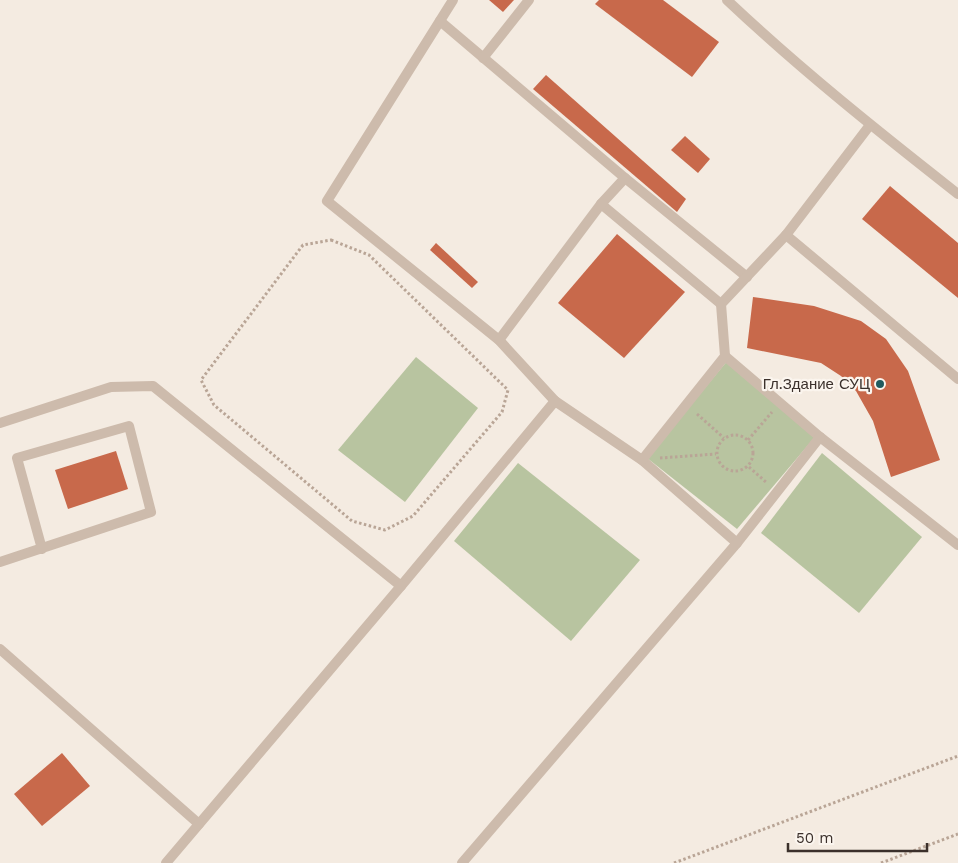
<svg xmlns="http://www.w3.org/2000/svg" width="958" height="863" viewBox="0 0 958 863" font-family="'Work Sans',sans-serif">
<rect width="100%" height="100%" fill="#f4ebe1"/>
<g fill="#b8c4a0">
<polygon points="416,357 478,408 405,502 338,450"/>
<polygon points="728,360 815,437 737,529 647,458"/>
<polygon points="822,453 922,537 859,613 761,533"/>
<polygon points="518,463 640,560 571,641 454,541"/>
</g>
<g fill="#c8694b">
<polygon points="489,0 514,0 503,12"/>
<polygon points="599,0 663,0 719,42 692,77 595,4"/>
<polygon points="546,75 686,199 677,212 533,89"/>
<polygon points="685,136 710,159 698,173 671,150"/>
<polygon points="890,186 958,243 958,298 862,219"/>
<polygon points="617,234 685,292 624,358 558,303"/>
<polygon points="436,243 478,282 472,288 430,250"/>
<polygon points="753,297 814,306 861,321 886,339 908,371 940,460 891,477 873,421 856,391 841,376 821,363 747,348"/>
<polygon points="116,451 128,489 68,509 55,470"/>
<polygon points="62,753 90,786 42,826 14,794"/>
</g>
<g fill="none" stroke-linecap="round" stroke-linejoin="round">
<g stroke="#b9a596" stroke-width="3" stroke-dasharray="2.5 2.5" stroke-linecap="butt">
<polygon points="331,240 369,255 508,390 502,412 413,516 385,530 352,521 214,405 201,380 303,245"/>
<polyline points="697,414 724,438"/>
<circle cx="735" cy="453" r="18"/>
<polyline points="748,440 772,412"/>
<polyline points="660,458 716,454"/>
<polyline points="749,467 767,483"/>
<polyline points="674,863 958,756"/>
<polyline points="881,863 958,834"/>
</g>
<g stroke="#cdbbac" stroke-width="10">
<polyline points="453,0 327,201 499,340 555,401"/>
<path d="M727 0C800 69 879 132 958 194"/>
<polyline points="440,21 625,178 747,277"/>
<polyline points="483,58 529,0"/>
<polyline points="601,204 721,304"/>
<polyline points="786,235 958,379"/>
<polyline points="499,340 601,204 625,178"/>
<polyline points="725,356 820,437 958,545"/>
<polyline points="0,423 111,387 153,386 401,586 555,401 642,460 737,543 820,437"/>
<polyline points="642,460 725,356 721,304 786,235 870,125"/>
<polyline points="0,562 151,512 129,426 17,458 42,549"/>
<polyline points="0,649 199,824"/>
<polyline points="166,863 401,586"/>
<polyline points="462,863 737,543"/>
</g>
</g>
<circle fill="#1f5a5e" stroke="#fbf5ee" stroke-width="2" cx="880" cy="384" r="5"/>
<g text-anchor="middle" dominant-baseline="central" stroke-width="4.5" stroke-linejoin="round" paint-order="stroke">
<g font-size="15" fill="#3b302b" stroke="#fbf5ee" text-anchor="end">
<text x="870" y="384">Гл.Здание СУЦ</text>
</g>
</g>
<path d="M788 843v8h139v-8" fill="none" stroke="#3b302b" stroke-width="2.5"/>
<text x="796" y="843" font-size="15" fill="#3b302b" stroke="#fbf5ee" stroke-width="4" paint-order="stroke">50 m</text>
</svg>
